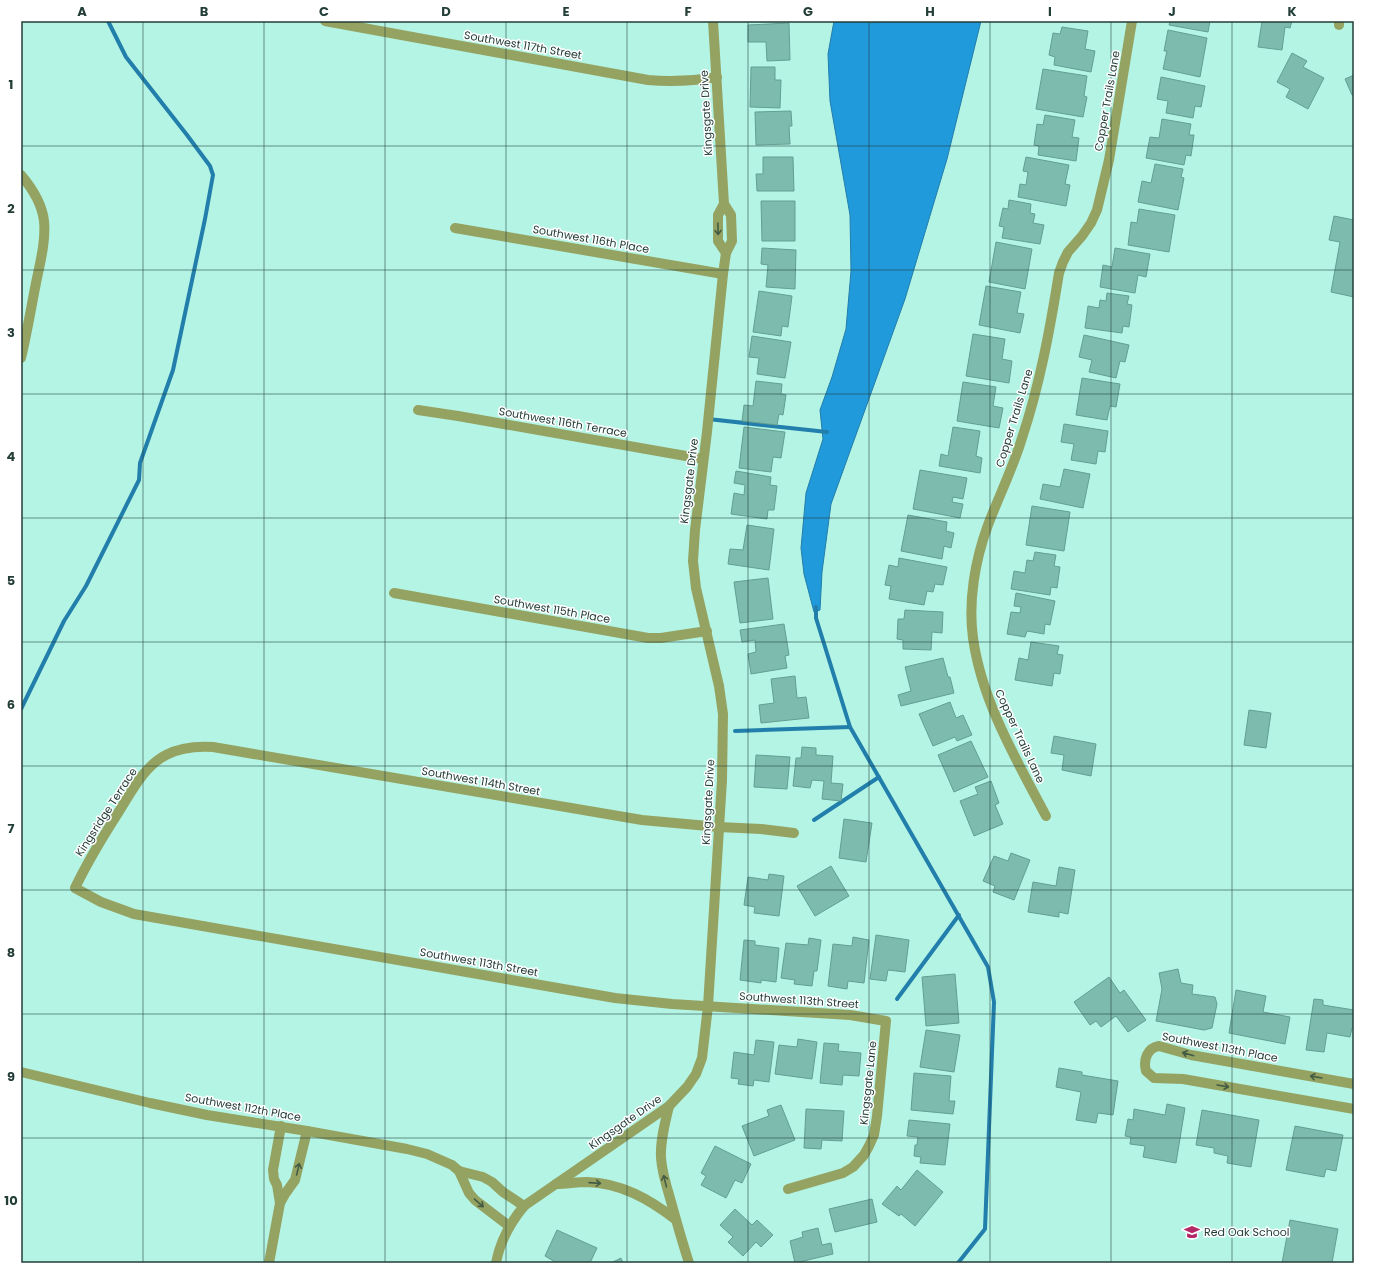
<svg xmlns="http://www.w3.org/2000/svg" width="1375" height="1284" viewBox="0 0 1375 1284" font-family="Poppins,sans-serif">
<rect width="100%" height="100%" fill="#b4f4e5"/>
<polygon fill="#219adb" stroke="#227eaa" points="834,21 862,21 871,23 890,21 981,21 947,159 905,299 831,504 822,572 820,610 814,612 804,574 801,548 806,493 823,439 820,410 832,377 846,329 851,271 850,215 830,101 828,54"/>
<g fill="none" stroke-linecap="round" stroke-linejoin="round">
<g stroke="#227eaa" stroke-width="4">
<polyline points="708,419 827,432"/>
<polyline points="816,607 816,618 850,727 988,967 994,1002 985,1229 958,1263"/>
<polyline points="21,709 64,621 86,586 139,480 140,463 173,370 205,219 213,175 210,166 187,135 126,57 108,21"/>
<polyline points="735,731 850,727"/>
<polyline points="814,820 879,777"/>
<polyline points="897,999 959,915"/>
</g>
</g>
<g fill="#7cbbad" stroke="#629f92">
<polygon points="1170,21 1210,21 1208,32 1169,25"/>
<polygon points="1262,21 1292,21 1290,28 1285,27 1282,50 1258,47"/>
<polygon points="789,23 790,60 767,61 766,42 748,42 748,25"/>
<polygon points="1062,27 1088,31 1085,49 1095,51 1091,72 1054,65 1055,57 1049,55 1053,33 1060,34"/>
<polygon points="1168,30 1207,38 1200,77 1163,69 1167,51 1164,51"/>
<polygon points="1292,53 1307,61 1303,67 1324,78 1308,109 1286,97 1290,89 1277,82"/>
<polygon points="751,67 775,67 775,80 781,80 780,108 750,107"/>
<polygon points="1043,69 1087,76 1084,96 1087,97 1083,117 1036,109"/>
<polygon points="1354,75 1354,94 1352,95 1345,79"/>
<polygon points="1161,77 1205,86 1201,107 1195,106 1193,118 1166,113 1168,101 1157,99"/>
<polygon points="791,111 792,126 789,126 790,144 756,145 755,112"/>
<polygon points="1045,115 1075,120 1072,137 1079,138 1076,161 1038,155 1039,146 1034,145 1037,124 1043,125"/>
<polygon points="1162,119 1191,124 1189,135 1194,135 1191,156 1186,155 1184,165 1146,158 1150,137 1159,138"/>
<polygon points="763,157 793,157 794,191 757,191 756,174 763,174"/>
<polygon points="1026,157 1069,165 1065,184 1070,185 1066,206 1018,197 1020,184 1026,185 1028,172 1023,171"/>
<polygon points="1155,164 1183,169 1181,177 1184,178 1178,210 1138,202 1142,181 1151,183"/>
<polygon points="1009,200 1031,204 1030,213 1035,214 1033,223 1044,225 1040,244 1002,238 1004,227 999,226 1003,208 1008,209"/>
<polygon points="761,201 795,201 795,241 762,241"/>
<polygon points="1139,209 1175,215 1169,252 1128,245 1131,222 1137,223"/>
<polygon points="1334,216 1354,220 1354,297 1331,292 1340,242 1329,240"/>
<polygon points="996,242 1032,249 1025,289 989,282"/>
<polygon points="762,248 796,250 795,289 766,287 768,265 761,264"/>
<polygon points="1115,248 1150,254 1146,277 1138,275 1135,293 1100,287 1103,265 1112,267"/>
<polygon points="986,286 1021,292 1017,313 1024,314 1020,333 979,325"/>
<polygon points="759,291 792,296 788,327 782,326 781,336 753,332"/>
<polygon points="1107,293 1129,296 1127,304 1132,305 1129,327 1123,326 1122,333 1085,328 1088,306 1099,308 1100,300 1106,301"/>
<polygon points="973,334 1005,339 1002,359 1012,361 1009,383 966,376"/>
<polygon points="1084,335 1129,345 1125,362 1120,361 1116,378 1089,372 1092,360 1079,357"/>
<polygon points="752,336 791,342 785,378 757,374 759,358 749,357"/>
<polygon points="1082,378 1120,384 1116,407 1110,406 1107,420 1076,415"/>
<polygon points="756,381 782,384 781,394 786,395 783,415 779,414 777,425 742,421 744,405 753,406"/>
<polygon points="963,382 996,387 993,406 1003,408 999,428 957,421"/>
<polygon points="1064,424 1108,431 1105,452 1098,451 1096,464 1071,460 1074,444 1061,442"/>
<polygon points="744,427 785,432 781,458 773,457 771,472 739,468"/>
<polygon points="953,427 980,431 976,456 982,458 980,473 939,466 941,454 948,456"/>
<polygon points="1064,469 1090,474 1083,508 1040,499 1043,484 1060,487"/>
<polygon points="920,470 967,478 963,499 953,497 952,502 963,504 960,518 913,509"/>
<polygon points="736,471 771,477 770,485 777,486 774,510 768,510 767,519 731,514 734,493 744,495 745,485 734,483"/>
<polygon points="1032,506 1070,512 1064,551 1026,545"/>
<polygon points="908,515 947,522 946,531 954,533 951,548 944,546 942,559 901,551"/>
<polygon points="747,525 774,529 769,570 728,564 730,549 743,550"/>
<polygon points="1035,552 1056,555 1054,566 1060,567 1057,588 1051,587 1050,595 1011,589 1014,571 1025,573 1027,560 1033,561"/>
<polygon points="899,558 947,567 943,585 935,584 933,592 927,591 924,605 889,599 891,586 885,585 889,565 898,567"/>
<polygon points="768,578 773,619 740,623 734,582"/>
<polygon points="1016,593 1055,601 1050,625 1045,624 1044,634 1027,631 1025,637 1007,634 1011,612 1020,613 1021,607 1014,606"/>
<polygon points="905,610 943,612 942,633 932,632 931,650 903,649 903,640 897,639 898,619 904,619"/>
<polygon points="784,624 789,655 785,656 787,668 751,674 748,654 756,652 755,640 742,642 740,630"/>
<polygon points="1031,642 1059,646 1057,654 1063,655 1060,674 1054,673 1052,686 1015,680 1019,658 1028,660"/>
<polygon points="943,658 948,677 950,677 954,693 901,706 898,695 911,691 905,667"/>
<polygon points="795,676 797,698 806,697 809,718 761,723 759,705 774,703 771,679"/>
<polygon points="950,702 956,718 963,715 972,735 957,741 955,737 933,746 919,714"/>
<polygon points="1249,710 1271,713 1266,748 1244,745"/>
<polygon points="1054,736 1096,744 1091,776 1062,770 1064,755 1051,753"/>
<polygon points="971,741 988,777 954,792 938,755"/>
<polygon points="802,747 816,748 816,755 833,756 831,783 843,784 841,801 822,799 824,781 812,780 810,788 793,786 796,758 801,758"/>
<polygon points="756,755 790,757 787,789 754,787"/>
<polygon points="991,781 999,803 995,805 1003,824 974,836 960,801 978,794 975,787"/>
<polygon points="844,819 872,823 866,862 839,858"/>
<polygon points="1011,853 1030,860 1014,900 993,892 995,886 983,881 994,856 1008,861"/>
<polygon points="831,866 849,896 815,916 797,886"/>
<polygon points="1059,867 1075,870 1068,914 1059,912 1059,917 1028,912 1033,882 1056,886"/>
<polygon points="769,874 784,876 779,916 754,913 755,907 744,905 748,877 768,880"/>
<polygon points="876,935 909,940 905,972 888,970 886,981 870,979"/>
<polygon points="853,937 869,940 864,983 848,981 847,989 828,986 833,944 852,946"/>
<polygon points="809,938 821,940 817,971 814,971 812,986 794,984 795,980 781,978 786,943 808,945"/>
<polygon points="744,940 755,941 755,945 779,948 776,982 761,980 761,983 740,980"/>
<polygon points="1178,969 1181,983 1193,985 1192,994 1215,997 1217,1004 1212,1028 1204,1030 1156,1021 1162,989 1159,973"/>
<polygon points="955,974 959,1023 926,1026 922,977"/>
<polygon points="1109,977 1120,993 1124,990 1146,1020 1128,1032 1116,1016 1101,1027 1096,1021 1090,1025 1074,1002"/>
<polygon points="1236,990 1266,996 1263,1012 1290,1017 1285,1044 1229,1033"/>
<polygon points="1314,999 1323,1000 1323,1005 1354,1010 1354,1028 1352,1028 1350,1037 1327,1033 1324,1052 1306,1050"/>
<polygon points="926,1030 960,1035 954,1072 920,1067"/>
<polygon points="798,1039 817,1042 812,1079 775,1074 779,1045 797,1047"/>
<polygon points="756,1040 774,1042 769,1082 754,1080 753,1086 738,1084 739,1079 731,1078 734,1052 754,1055"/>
<polygon points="824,1043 839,1044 838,1051 861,1053 859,1076 843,1075 842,1085 820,1083"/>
<polygon points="1059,1068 1082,1072 1082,1075 1118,1081 1113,1115 1098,1113 1096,1123 1076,1120 1081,1092 1056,1087"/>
<polygon points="914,1073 951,1076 949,1101 955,1101 953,1114 911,1110"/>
<polygon points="1167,1104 1185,1108 1176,1163 1143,1157 1145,1146 1130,1144 1131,1137 1125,1136 1128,1119 1133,1120 1134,1109 1165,1115"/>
<polygon points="781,1105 795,1140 754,1156 742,1126 769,1116 767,1110"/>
<polygon points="806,1109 844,1111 842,1141 822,1140 821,1149 804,1148"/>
<polygon points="1202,1110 1259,1120 1251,1167 1227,1163 1228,1156 1214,1153 1214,1148 1196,1145"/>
<polygon points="909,1120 950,1124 945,1165 920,1163 921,1157 914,1156 915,1145 917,1145 918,1137 907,1136"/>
<polygon points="1295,1126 1343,1135 1336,1171 1326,1169 1324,1177 1286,1170"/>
<polygon points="715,1146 751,1164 742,1183 735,1180 726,1198 701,1185 706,1176 701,1173"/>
<polygon points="917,1170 943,1192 915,1226 901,1214 899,1216 882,1204 897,1186 901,1190"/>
<polygon points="872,1199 877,1222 835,1232 829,1209"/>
<polygon points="735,1209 752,1225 757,1220 773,1235 761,1247 756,1242 743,1256 728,1242 733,1237 720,1225"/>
<polygon points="1290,1220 1338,1229 1332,1263 1282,1263"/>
<polygon points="818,1228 822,1245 831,1243 833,1254 795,1263 790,1241 803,1237 802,1232"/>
<polygon points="557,1230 597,1248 590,1263 557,1263 545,1256"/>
<polygon points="621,1258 623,1263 611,1263"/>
</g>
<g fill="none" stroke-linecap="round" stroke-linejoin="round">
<g stroke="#95a362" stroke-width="10">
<path d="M325 21 648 80C672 82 693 81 717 77"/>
<polyline points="1339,25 1339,21"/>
<path d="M21 175C32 188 42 204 44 221 46 241 40 263 36 283 31 308 27 333 21 358"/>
<polyline points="724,204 718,215 718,241 726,253"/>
<polyline points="455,228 723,274"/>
<polyline points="418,410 458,416 703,459"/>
<polyline points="394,593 648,638 661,638 707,631"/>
<path d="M1046 816C1016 759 982 702 973 638 968 601 975 560 988 525 999 496 1013 468 1022 438 1040 384 1050 329 1059 273L1063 262 1068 252 1082 236 1091 223 1097 210 1109 160 1132 21"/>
<polyline points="21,1072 150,1103 207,1115 307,1131 407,1149 427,1154 452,1165 459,1171 469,1193 475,1200 509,1226"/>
<path d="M1354 1084 1191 1055 1159 1046C1147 1048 1143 1060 1146 1071L1154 1078 1183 1079 1354 1109"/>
<path d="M669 1106C665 1123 660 1141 661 1158 662 1172 666 1185 670 1198 676 1220 682 1241 689 1263"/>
<polyline points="459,1171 483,1177 492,1182 503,1192 524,1206"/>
<path d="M556 1184C566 1184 577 1182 587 1182 621 1183 649 1199 675 1219"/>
<path d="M788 1189 843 1173 853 1167 864 1155 869 1146 874 1135 877 1116 886 1021 850 1015 672 1004 615 998 134 914 101 902 75 888C88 861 102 838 118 813 131 793 143 767 166 755 181 747 196 746 213 747L642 820 719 827 761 829 794 833"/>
<polyline points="280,1203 277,1185 274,1179 273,1170 281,1126"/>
<polyline points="269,1263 280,1203 285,1194 295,1180 307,1131"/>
<path d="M496 1263C500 1241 510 1223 524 1206L669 1106 687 1087 696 1074 702 1058 708 1006 722 780 723 714 719 686 696 588 693 561 695 530 707 432 723 274 726 253 732 241 731 215 724 204 713 21"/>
</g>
</g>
<defs><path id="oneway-shaft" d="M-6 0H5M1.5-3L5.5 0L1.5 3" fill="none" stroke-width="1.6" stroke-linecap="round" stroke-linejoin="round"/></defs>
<g stroke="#455c44">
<use href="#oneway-shaft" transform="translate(718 229) rotate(89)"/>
<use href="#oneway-shaft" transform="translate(1188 1054) rotate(-164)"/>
<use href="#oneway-shaft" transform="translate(1316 1077) rotate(-170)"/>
<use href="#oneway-shaft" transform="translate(1223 1086) rotate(10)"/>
<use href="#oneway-shaft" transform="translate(298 1169) rotate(-77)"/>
<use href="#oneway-shaft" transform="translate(665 1181) rotate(-104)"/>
<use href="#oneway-shaft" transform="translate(595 1183) rotate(4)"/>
<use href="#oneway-shaft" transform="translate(479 1203) rotate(41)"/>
</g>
<path fill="none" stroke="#233d37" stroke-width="1" stroke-opacity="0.55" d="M143 21V1263M264 21V1263M385 21V1263M506 21V1263M627 21V1263M748 21V1263M869 21V1263M990 21V1263M1111 21V1263M1232 21V1263M21 146H1354M21 270H1354M21 394H1354M21 518H1354M21 642H1354M21 766H1354M21 890H1354M21 1014H1354M21 1138H1354"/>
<defs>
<symbol id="school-bare" viewBox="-9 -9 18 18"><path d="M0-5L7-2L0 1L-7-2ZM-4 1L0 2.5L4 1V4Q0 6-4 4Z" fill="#b32967" stroke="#fff" stroke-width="2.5" paint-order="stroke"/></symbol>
</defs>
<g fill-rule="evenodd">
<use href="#school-bare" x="1181" y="1221" width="22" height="22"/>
</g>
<g text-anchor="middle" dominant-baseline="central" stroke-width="3" stroke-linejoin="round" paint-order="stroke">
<g font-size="11" fill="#233d37" stroke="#fff">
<text transform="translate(523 45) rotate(10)">Southwest 117th Street</text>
<text transform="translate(1107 101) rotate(-80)">Copper Trails Lane</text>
<text transform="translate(706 113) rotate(-93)">Kingsgate Drive</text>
<text transform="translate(591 239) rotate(10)">Southwest 116th Place</text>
<text transform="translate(1014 418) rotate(-73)">Copper Trails Lane</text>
<text transform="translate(563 422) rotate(10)">Southwest 116th Terrace</text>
<text transform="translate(689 481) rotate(-83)">Kingsgate Drive</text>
<text transform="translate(552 609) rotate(10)">Southwest 115th Place</text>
<text transform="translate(1020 736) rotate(65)">Copper Trails Lane</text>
<text transform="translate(481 781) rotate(10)">Southwest 114th Street</text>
<text transform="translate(708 802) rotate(-87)">Kingsgate Drive</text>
<text transform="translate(106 812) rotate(-57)">Kingsridge Terrace</text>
<text transform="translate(479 962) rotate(10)">Southwest 113th Street</text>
<text transform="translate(799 1000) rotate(4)">Southwest 113th Street</text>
<text transform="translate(1220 1047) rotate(11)">Southwest 113th Place</text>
<text transform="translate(868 1083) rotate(-84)">Kingsgate Lane</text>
<text transform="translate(243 1107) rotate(10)">Southwest 112th Place</text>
<text transform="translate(625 1122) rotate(-35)">Kingsgate Drive</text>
</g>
<g font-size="11" fill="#233d37" stroke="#fff" text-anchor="start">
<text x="1204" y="1232">Red Oak School</text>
</g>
</g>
<rect width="1375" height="1284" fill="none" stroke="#ffffff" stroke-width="44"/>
<rect x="22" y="22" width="1331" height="1240" fill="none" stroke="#233d37" stroke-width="1.5"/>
<g font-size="13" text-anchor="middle" font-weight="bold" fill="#233d37">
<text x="82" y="16">A</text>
<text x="204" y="16">B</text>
<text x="324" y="16">C</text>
<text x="446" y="16">D</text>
<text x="566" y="16">E</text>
<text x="688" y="16">F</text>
<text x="808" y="16">G</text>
<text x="930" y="16">H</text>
<text x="1050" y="16">I</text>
<text x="1172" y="16">J</text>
<text x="1292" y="16">K</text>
<text x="11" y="89">1</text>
<text x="11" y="213">2</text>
<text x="11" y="337">3</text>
<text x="11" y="461">4</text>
<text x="11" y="585">5</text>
<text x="11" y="709">6</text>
<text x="11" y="833">7</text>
<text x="11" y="957">8</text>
<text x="11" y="1081">9</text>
<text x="11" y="1205">10</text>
</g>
</svg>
